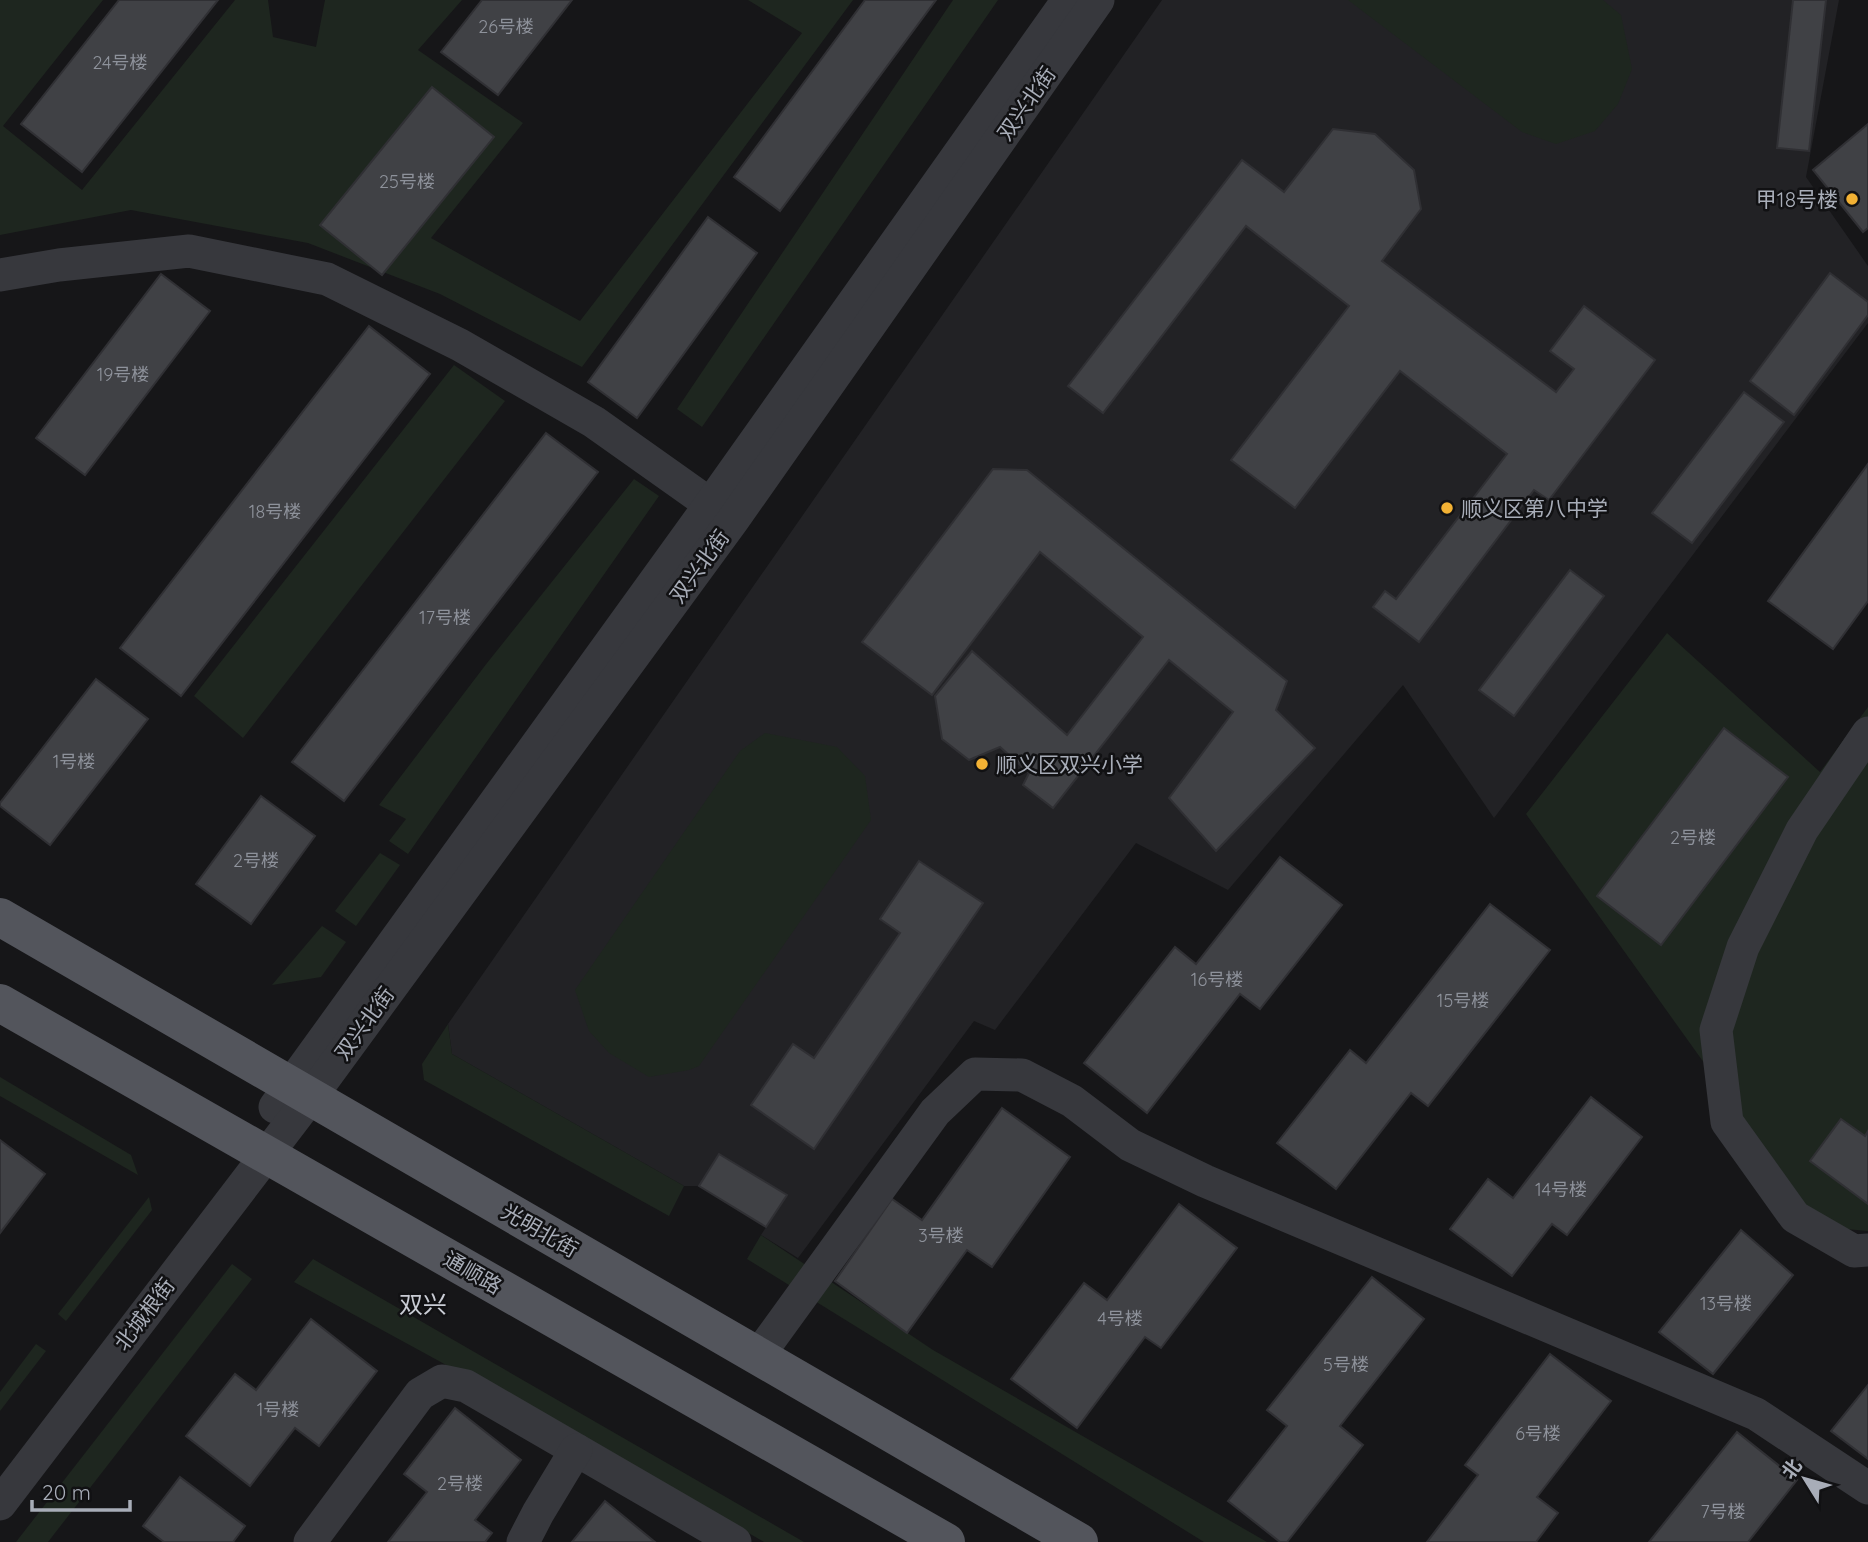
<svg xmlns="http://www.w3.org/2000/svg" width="1868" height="1542" viewBox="0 0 1868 1542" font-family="Quicksand,'Noto Sans SC',sans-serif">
<rect width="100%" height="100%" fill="#161618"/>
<polygon fill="#222225" points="1162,0 1839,0 1806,177 1868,266 1868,323 1494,818 1403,685 1228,890 1136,843 995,1030 974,1021 798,1258 761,1235 786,1195 719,1155 699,1186 684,1186 452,1054 448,1024"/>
<g fill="#1e261f">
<polygon points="0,0 103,0 3,126 82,190 235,0 268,0 273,37 316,47 325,0 462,0 418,50 523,123 431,238 580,321 802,33 748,0 853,0 582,367 440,294 308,243 131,210 0,235"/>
<polygon points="953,0 998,0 702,427 677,409"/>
<polygon points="1348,0 1603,0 1621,15 1632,69 1618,104 1595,131 1556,144 1522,132"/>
<polygon points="454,365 505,401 243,738 194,696"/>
<polygon points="634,479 659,496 408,854 389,841 406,819 379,805 487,663"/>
<polygon points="1667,633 1820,772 1868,707 1868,1231 1813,1226 1732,1102 1526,814"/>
<polygon points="765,733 837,747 865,776 871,820 699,1066 689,1070 649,1077 609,1053 589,1031 575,990 740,751"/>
<polygon points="380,853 400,865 356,926 335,911"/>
<polygon points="322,926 346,942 321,977 272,985"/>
<polygon points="448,1024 452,1054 684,1186 669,1216 424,1080 422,1064"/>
<polygon points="0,1077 131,1155 138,1175 0,1096"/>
<polygon points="149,1197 152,1210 66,1321 58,1314"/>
<polygon points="761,1235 933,1350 1267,1542 1204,1542 747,1259"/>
<polygon points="313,1259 804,1542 764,1542 652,1477 294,1282"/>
<polygon points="232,1264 252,1279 48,1542 16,1542"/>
<polygon points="36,1344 46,1351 0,1411 0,1392"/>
</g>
<g fill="#404145" stroke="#303034" stroke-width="2">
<polygon points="119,0 218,0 82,172 21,124"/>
<polygon points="482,0 572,0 498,95 441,52"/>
<polygon points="865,0 936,0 780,211 734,177"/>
<polygon points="1793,0 1826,0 1809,151 1777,148"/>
<polygon points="432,87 494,137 382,275 320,225"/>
<polygon points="1868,124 1868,228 1863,232 1813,170"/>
<polygon points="1333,129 1375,134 1414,170 1421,209 1382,261 1556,392 1574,369 1550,351 1584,306 1655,360 1549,500 1534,490 1419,642 1373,607 1385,591 1396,599 1507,454 1400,371 1295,508 1231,460 1349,306 1246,226 1103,413 1068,386 1242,160 1284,192"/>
<polygon points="708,217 757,253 637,418 588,382"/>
<polygon points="1830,273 1868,302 1868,315 1794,415 1750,381"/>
<polygon points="161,274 210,311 85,475 36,438"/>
<polygon points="369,326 430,374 181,696 120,648"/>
<polygon points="1744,392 1784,422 1692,543 1652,513"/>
<polygon points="546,433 598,472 344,801 292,762"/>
<polygon points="1868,464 1868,601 1833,649 1768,601"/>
<polygon points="993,469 1027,470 1287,681 1276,710 1315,748 1216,851 1169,798 1233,712 1169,660 1053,808 1023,785 1029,773 1000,747 969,760 942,739 935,696 972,651 1067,735 1143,637 1040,552 932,695 862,642"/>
<polygon points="1570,570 1604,596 1514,716 1479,690"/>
<polygon points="96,679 148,719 50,845 0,806 0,803"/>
<polygon points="1724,728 1788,777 1661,945 1597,896"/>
<polygon points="261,796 315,836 251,924 196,884"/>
<polygon points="1280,857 1342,905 1260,1009 1240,994 1147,1113 1084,1063 1175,947 1196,964"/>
<polygon points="919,861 983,903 814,1149 751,1105 793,1044 814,1058 900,933 880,919"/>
<polygon points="1490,904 1550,950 1428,1106 1411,1093 1336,1189 1277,1143 1350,1050 1366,1063"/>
<polygon points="1591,1097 1642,1137 1567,1235 1552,1224 1512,1276 1450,1229 1488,1179 1513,1198"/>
<polygon points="1002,1108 1070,1157 992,1267 967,1250 907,1333 835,1281 892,1199 922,1220"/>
<polygon points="1841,1119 1865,1136 1868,1131 1868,1204 1810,1161"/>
<polygon points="0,1140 45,1174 0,1233"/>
<polygon points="719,1154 787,1195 766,1227 699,1186"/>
<polygon points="1179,1204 1237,1248 1161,1348 1145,1337 1077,1428 1011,1379 1084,1283 1107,1300"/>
<polygon points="1741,1230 1793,1275 1713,1374 1659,1332"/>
<polygon points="1372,1277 1424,1319 1340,1426 1363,1445 1287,1542 1280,1542 1228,1501 1287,1426 1267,1410"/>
<polygon points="311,1319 377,1371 319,1446 295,1428 250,1486 186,1436 235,1374 256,1390"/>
<polygon points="1550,1354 1611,1401 1537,1497 1558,1513 1536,1542 1427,1542 1478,1475 1465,1465"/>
<polygon points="1868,1385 1868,1459 1831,1431"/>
<polygon points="455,1408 521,1460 475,1520 492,1533 485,1542 388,1542 427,1492 404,1474"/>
<polygon points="1737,1432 1797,1480 1748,1542 1649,1542"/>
<polygon points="180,1477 245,1526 233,1542 164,1542 143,1526"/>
<polygon points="605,1501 655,1542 572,1542"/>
</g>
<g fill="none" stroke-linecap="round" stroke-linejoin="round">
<g stroke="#37383d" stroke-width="33">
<polyline points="0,275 59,265 189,251 327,279 460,345 594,422 728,517"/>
<polyline points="1868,733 1802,830 1743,947 1716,1030 1727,1122 1795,1217 1854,1251 1868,1250"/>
<polyline points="275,1107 710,505 1068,0"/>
<polyline points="758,1356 935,1112 975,1074 1022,1075 1072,1101 1130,1145 1205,1181 1756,1414 1868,1488"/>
<polyline points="0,1504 310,1098 733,520 1098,0"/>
<polyline points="310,1542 420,1394 442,1381 466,1386 735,1542"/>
<polyline points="523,1542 538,1513 576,1450"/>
</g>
<g stroke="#53555c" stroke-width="38">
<polyline points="0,917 1079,1542"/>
<polyline points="0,1003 946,1542"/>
</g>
</g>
<g fill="#f2b134" stroke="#111113" stroke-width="2.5">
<circle cx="1852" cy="199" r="7"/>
<circle cx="1447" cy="508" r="7"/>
<circle cx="982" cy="764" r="7"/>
</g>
<g text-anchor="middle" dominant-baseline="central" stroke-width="5" stroke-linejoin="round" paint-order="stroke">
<g font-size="18" fill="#8e929b">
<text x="506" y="26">26号楼</text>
<text x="120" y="62">24号楼</text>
<text x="407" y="181">25号楼</text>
<text x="123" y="374">19号楼</text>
<text x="275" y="511">18号楼</text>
<text x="445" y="617">17号楼</text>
<text x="74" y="761">1号楼</text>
<text x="1693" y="837">2号楼</text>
<text x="256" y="860">2号楼</text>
<text x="1217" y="979">16号楼</text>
<text x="1463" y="1000">15号楼</text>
<text x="1561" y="1189">14号楼</text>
<text x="941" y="1235">3号楼</text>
<text x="1726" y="1303">13号楼</text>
<text x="1120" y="1318">4号楼</text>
<text x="1346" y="1364">5号楼</text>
<text x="278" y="1409">1号楼</text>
<text x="1538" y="1433">6号楼</text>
<text x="460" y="1483">2号楼</text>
<text x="1723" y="1511">7号楼</text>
</g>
<g font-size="21" fill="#a8adb8" stroke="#111113">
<text transform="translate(1026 103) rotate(-55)">双兴北街</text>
<text transform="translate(699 566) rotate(-54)">双兴北街</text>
<text transform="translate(364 1023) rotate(-54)">双兴北街</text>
<text transform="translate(540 1230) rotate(30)">光明北街</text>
<text transform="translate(473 1272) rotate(30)">通顺路</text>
<text transform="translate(144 1314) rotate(-53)">北城根街</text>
</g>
<g font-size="21" fill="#a8adb8" stroke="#111113" text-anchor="start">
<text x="1838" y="199" text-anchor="end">甲18号楼</text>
<text x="1461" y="508">顺义区第八中学</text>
<text x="996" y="764">顺义区双兴小学</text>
</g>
<g font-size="24" fill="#c9ccd4" stroke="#111113">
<text x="423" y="1304">双兴</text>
</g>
</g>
<g transform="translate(1805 1479) rotate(307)" stroke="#111113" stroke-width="5" paint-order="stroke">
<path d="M0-5L12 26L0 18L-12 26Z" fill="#a8adb8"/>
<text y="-10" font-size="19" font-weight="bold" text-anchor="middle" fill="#a8adb8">北</text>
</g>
<path d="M32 1500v10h98v-10" fill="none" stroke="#a8adb8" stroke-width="3.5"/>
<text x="42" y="1500" font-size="21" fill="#a8adb8" stroke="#111113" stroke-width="5" paint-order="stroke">20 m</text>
</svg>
